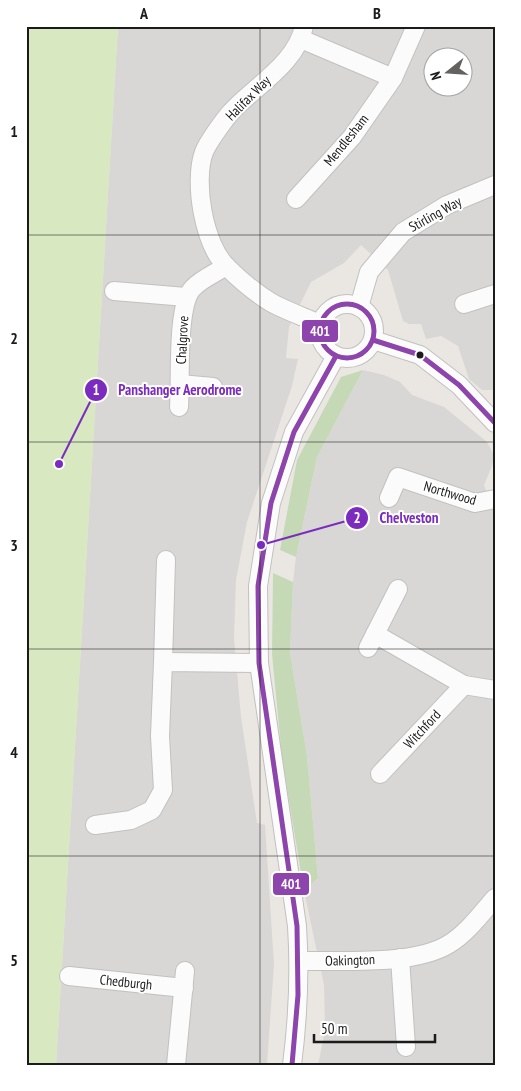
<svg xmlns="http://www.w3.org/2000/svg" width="521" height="1091" viewBox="0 0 521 1091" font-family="'PT Sans Narrow',sans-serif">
<rect width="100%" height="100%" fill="#eae7e3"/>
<g fill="#d9d7d5" fill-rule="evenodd">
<path d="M118 26H495V390H482L469 379 458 346 441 336 426 339 421 324H409L403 321 388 270 361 245 344 263 311 282 289 327 286 358 298 359 292 386 247 522 236 580 234 638 241 717 257 823 265 825 274 964 267 1065H56ZM434 58H464V88H434Z"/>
<polygon points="363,370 384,375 400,382 412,395 444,407 487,442 494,455 492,466 484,485 495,512 495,1065 318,1065 325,1031 324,985 304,891 318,878 307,756 290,653 293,582 296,557 317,457"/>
</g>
<polygon fill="#d8e8c0" points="26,26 118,26 56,1065 26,1065"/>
<g fill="#c5d9b7">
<polygon points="363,370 317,457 296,557 280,550 297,460 341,377"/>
<polygon points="273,573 293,582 290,653 307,756 318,878 304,891 282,758 272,654"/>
</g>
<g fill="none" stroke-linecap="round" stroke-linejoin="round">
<defs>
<g id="street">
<path d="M304 26C297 63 255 86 231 112 224 120 208 142 204 152 193 182 204 245 227 267 239 279 257 294 272 303 287 311 304 317 320 324"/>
<polyline points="301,39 393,78"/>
<polyline points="296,199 352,137 393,78 416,26"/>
<polyline points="114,291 186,297"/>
<circle cx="347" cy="331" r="27"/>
<polyline points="464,304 495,294"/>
<polyline points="359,307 369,272 403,232 447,205 495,185"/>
<polyline points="373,340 420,355 459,385 495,423"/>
<polyline points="180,384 213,387"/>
<path d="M179 407C181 381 176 305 193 288 201 279 216 273 226 266"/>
<polyline points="389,498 398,477 475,503 495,499"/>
<polyline points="375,634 464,685 495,690"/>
<polyline points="368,648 398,589"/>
<polyline points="163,662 166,560"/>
<polyline points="380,774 464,685"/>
<polyline points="95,825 131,820 152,810 163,790 160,736 163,662 259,663"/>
<polyline points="400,958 406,1047"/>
<path d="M299 961C340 960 414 966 449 944 467 933 481 914 495 898"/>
<polyline points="69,976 184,988"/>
<polyline points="176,1065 185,971"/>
<path d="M292 1065C298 1018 300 972 297 926L259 663 258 586 271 503 294 432 336 356"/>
</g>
</defs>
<use href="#street" stroke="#c2c1bf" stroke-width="20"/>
<use href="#street" stroke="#fcfbfb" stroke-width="18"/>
<defs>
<g id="bus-1">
<circle cx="347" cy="331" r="27"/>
<polyline points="373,340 420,355 459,385 495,423"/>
<polyline points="292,1065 298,995 297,926 259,663 258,586 271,503 294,432 336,356"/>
</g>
</defs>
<use href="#bus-1" stroke="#fff" stroke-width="9"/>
<use href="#bus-1" stroke="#8e44ad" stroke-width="5"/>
</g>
<path fill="none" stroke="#1b1b1b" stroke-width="1" stroke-opacity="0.55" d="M260 26V1065M26 235H495M26 442H495M26 649H495M26 856H495"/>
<circle fill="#1b1b1b" stroke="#fff" stroke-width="2" cx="420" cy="355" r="4.5"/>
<g text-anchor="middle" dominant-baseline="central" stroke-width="4" stroke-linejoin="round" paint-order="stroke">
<g font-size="14" fill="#1b1b1b" stroke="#fff">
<text transform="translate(248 98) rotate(-45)">Halifax Way</text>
<text transform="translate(346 140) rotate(-51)">Mendlesham</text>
<text transform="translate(435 214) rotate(-29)">Stirling Way</text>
<text transform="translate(182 340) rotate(-87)">Chalgrove</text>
<text transform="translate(450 493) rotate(16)">Northwood</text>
<text transform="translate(422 729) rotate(-47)">Witchford</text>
<text transform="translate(350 960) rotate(-2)">Oakington</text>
<text transform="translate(126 982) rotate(6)">Chedburgh</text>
</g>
</g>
<path fill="none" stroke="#7b2cbf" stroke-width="2" d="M59 464L96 390M261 545L357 518"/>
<g fill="#7b2cbf" stroke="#fff" stroke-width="2">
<circle cx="59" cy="464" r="5"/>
<circle cx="261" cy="545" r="5"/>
<circle cx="96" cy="390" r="12"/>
<circle cx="357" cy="518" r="12"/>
</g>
<g font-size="15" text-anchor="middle" font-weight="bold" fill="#fff">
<text x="96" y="395">1</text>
<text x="357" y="523">2</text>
</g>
<g font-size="15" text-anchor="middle" font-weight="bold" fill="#7b2cbf" stroke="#fff" stroke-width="4" stroke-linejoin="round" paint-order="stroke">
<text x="180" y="395">Panshanger Aerodrome</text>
<text x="409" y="523">Chelveston</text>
</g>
<g stroke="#fff" stroke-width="2">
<rect x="301" y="319" width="38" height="24" rx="5" fill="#8e44ad"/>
<rect x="272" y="872" width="38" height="24" rx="5" fill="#8e44ad"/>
</g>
<g font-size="14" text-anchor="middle" font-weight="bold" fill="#fff">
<text x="320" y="336">401</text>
<text x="291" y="889">401</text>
</g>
<rect width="521" height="1091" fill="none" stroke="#ffffff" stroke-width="55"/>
<g transform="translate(448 72) rotate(253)"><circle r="24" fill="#ffffff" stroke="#a4a4a4"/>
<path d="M0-4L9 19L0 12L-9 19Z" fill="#636261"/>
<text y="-8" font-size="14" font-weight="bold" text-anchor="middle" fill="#1b1b1b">N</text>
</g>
<path d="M314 1034v8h121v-8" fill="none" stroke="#1b1b1b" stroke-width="2.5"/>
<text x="321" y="1034" font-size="15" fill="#1b1b1b" stroke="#ffffff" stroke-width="4" paint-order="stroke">50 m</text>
<rect x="28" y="28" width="466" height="1036" fill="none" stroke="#1b1b1b" stroke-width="2"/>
<g font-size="16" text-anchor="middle" font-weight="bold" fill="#1b1b1b">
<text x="144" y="19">A</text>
<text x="377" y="19">B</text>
<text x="14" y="137">1</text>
<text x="14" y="344">2</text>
<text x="14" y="551">3</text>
<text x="14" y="758">4</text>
<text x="14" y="966">5</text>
</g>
</svg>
